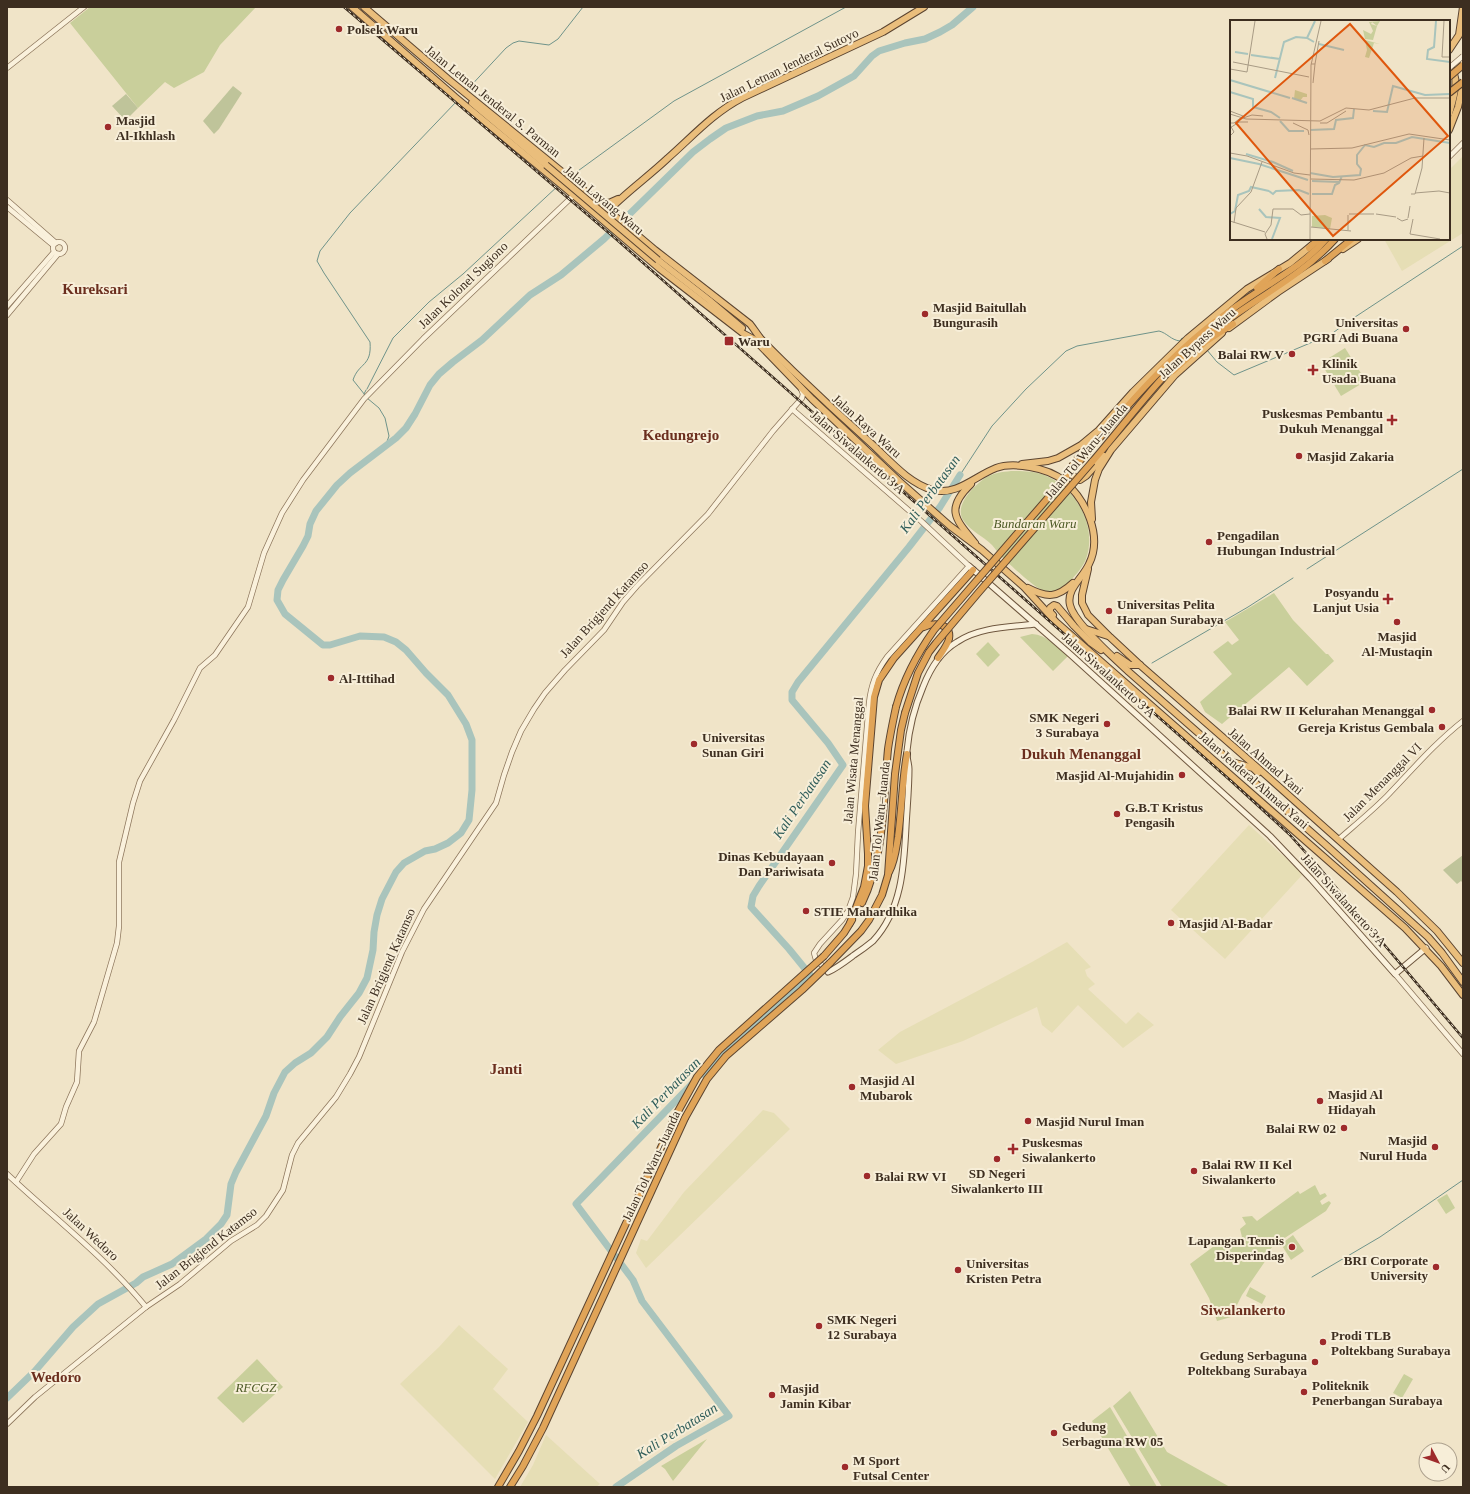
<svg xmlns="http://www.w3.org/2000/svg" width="1470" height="1494" viewBox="0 0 1470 1494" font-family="Georgia,serif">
<rect width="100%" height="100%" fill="#f0e4c8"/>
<g fill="#e6deb5">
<polygon points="1463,156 1463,233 1402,271 1384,239 1449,239 1449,170"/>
<polygon points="1249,825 1303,874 1225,959 1171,910"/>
<polygon points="1067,942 1091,967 1085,970 1087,976 1095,984 1088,989 1126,1024 1138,1012 1154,1025 1123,1048 1078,1005 1052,1033 1042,1025 1037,1007 963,1041 896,1064 878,1050 900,1032 1032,962"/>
<polygon points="763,1110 774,1113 790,1129 646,1268 636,1253 641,1239 647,1241 684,1192"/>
<polygon points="459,1325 508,1369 493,1389 528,1422 495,1479 400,1384 439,1347"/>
<polygon points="546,1435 600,1484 596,1487 520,1487 533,1465"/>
</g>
<g fill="#c9cf9b">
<polygon points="90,7 256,7 220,45 204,72 174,88 165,82 138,108 70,23"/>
<polygon points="1345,348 1366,381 1341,396 1321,363"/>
<path d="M1011 471C1022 471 1034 471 1044 475 1075 487 1098 525 1086 559 1082 569 1073 578 1066 585 1060 591 1052 594 1044 591 1036 589 1007 562 1000 555 997 552 995 548 992 545 983 536 970 531 963 520 954 505 974 486 985 478 993 473 1002 472 1011 471Z"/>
<polygon points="1274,593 1293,620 1326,654 1328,654 1334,661 1307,686 1289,667 1222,724 1205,712 1200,702 1232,674 1213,652 1228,641 1232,645 1239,640 1225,622"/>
<path d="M1032 634C1047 635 1057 647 1068 656L1053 671 1020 637Z"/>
<polygon points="988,642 1000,655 988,667 976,654"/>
<polygon points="1315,1185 1320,1195 1325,1193 1327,1196 1320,1201 1322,1205 1329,1201 1331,1203 1326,1211 1274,1245 1267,1253 1268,1257 1242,1295 1231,1317 1217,1321 1209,1298 1190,1264 1221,1241 1226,1246 1242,1237 1240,1229 1246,1224 1242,1217 1252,1216 1257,1221 1298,1191 1300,1194"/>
<polygon points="1447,1194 1455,1208 1446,1214 1437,1200"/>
<polygon points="1293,1235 1304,1251 1291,1260 1281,1244"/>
<polygon points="1250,1287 1266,1296 1262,1304 1246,1296"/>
<polygon points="257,1359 283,1387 243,1423 217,1398"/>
<polygon points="1404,1374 1413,1379 1402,1398 1393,1393"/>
<polygon points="1130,1391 1167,1452 1230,1487 1162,1487 1113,1406"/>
<polygon points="1110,1407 1157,1487 1131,1487 1092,1421"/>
<polygon points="707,1439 673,1481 665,1469 661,1466"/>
</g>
<g fill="#bfc49a">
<polygon points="233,86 242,93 219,129 214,134 203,121"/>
<polygon points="126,94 138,108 127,119 124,119 112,106"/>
<polygon points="1463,855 1463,883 1461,881 1457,884 1443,870"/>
</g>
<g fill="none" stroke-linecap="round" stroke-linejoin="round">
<g stroke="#6f938a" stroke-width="1">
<polyline points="466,91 506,48 513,43 519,41 549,45 558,39 583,7"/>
<polyline points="571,176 674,101 846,7"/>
<polyline points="1207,350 1217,362 1234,375 1315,341 1326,338 1349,321 1463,246"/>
<polyline points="367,389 393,338 429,302 463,274 559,185"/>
<polyline points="364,394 366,390"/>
<path d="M365 395 353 380C359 362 372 367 370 342L324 273 317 261 320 251 350 213 457 101"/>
<polyline points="367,398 379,408 385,418 389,436 385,447"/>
<path d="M960 475 992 426 1026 389 1066 351 1077 346 1159 331C1167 333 1171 340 1180 341L1182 338 1184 339"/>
<polyline points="1307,569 1463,469"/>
<polyline points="1152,663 1248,607 1293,578"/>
<polyline points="1147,683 1186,718"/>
<polyline points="1312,1277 1380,1237 1463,1180"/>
</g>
<g stroke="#a9c4bc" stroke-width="7">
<polyline points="702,1074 755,1022 811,976 789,949 751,907 753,896 759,886 843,765 828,743 792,700 792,692 798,682 909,547 940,507 960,475"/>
<polyline points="7,1398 35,1371 73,1327 98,1304 136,1283 143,1277 172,1264 206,1239 221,1224 227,1215 231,1184 236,1172 266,1116 274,1093 285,1072 295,1063 311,1053 327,1037 340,1017 359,993 367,978 373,950 374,932 377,915 382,899 396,872 404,863 425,851 435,849 448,843 461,833 469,820 472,790 472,740 466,724 448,695 426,673 406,650 396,642 384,637 360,636 330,645 323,645 285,614 277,600 278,590 283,580 303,546 308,536 310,524 316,511 337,485 350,473 396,438 406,428 415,414 430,385 439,374 453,362 482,340 530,295 561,275 604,239 693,152 710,139 726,128 757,116 783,111 818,96 854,76 872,56 879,51 905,43 925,39 940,32 952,25 973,7"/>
<polyline points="616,1487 676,1446 729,1416 642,1301 633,1280 576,1204 692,1084"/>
</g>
<defs>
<g id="tertiary">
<polyline points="7,68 84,7"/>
<polyline points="1449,157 1463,143"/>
<polyline points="7,200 56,243"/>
<polyline points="7,207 53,245"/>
<circle cx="59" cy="248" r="6"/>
<polyline points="7,306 54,252"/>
<polyline points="7,315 58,254"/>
<path d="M792 409 921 521 969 566 887 657C876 672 871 685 869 703L858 833 856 874 853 897 848 911 842 920 820 944 814 953 816 960 826 969"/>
<path d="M1339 839C1355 825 1372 811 1387 796 1412 770 1435 743 1463 721"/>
<polyline points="1395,974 1463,1054"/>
<path d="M7 1174C54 1218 105 1257 146 1307"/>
<polyline points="16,1182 34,1154 61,1124 66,1107 77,1082 79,1051 94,1022 117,943 119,926 119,862 133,803 140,781 174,720 200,668 215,655 248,607 264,553 282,513 303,480 364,399 423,339 574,195"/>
<polyline points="7,1424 35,1397 93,1350 146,1307 180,1284 231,1241 257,1225 266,1216 283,1190 292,1155 298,1143 336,1097 350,1074 359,1057 402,952 424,909 496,803 504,775 512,752 521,731 534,709 545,693 565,670 604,630 623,602 637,586 708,514 773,431 802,398 803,394 801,389"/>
</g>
<g id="secondary">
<polyline points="969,566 1071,655 1270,836 1311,879 1395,974 1426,948"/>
<path d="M828 972C837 968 846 961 854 955 860 951 867 946 873 941 902 910 904 866 906 827 907 808 909 788 909 769 909 763 906 757 907 751 909 729 914 708 923 687 930 669 940 652 957 642 979 627 1010 627 1036 624"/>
</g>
<g id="trunk">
<polyline points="352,7 455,97 564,187 660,269 744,334 755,340 812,399 900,482 950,526 982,550 1024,587 1056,622 1405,928 1441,966 1463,995"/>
<path d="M364 7 448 79 566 175 655 250 750 324C754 329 757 334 761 339 771 350 782 360 792 370 819 396 846 421 874 446 891 462 910 484 933 490 957 496 975 476 996 468 1007 464 1019 465 1030 467 1042 469 1054 473 1064 481 1086 500 1103 536 1089 564 1083 578 1066 589 1070 605 1074 623 1115 659 1129 672L1327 846 1428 937 1442 953 1463 982"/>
<polyline points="1449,50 1459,35 1463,7"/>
<path d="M1449 67C1462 76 1452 102 1449 114"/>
<polyline points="472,103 546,165"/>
<polyline points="1449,130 1458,107 1463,84"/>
<polyline points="598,202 609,203 618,199"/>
<path d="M606 213C625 193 648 177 668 158 692 137 713 113 742 98L883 32 924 7"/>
<polyline points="1343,249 1358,239"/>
<polyline points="658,260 709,300 742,328"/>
<polyline points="1229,328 1278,292 1328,259"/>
<polyline points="1090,441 1072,466 1070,471 1071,474 1077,479 1080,480 1086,476 1104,456"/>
<polyline points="1022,464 1048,461 1058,458 1081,445 1099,430 1133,392 1188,338 1247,289 1290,263 1312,245"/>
<path d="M971 484C945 509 955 519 975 543"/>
<polyline points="1092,519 1091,502 1095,480 1099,469 1111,450 1175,375 1222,333"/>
<polyline points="1088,569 1082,595 1082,603 1088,615 1110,637 1140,665 1259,769 1397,892 1437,931 1463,963"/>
<path d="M1028 588C1047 598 1057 598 1073 583"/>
<polyline points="1053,615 1050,612 1050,608 1054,605 1057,606 1074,626 1090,642 1101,650"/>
<polyline points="1086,629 1108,636"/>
<polyline points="1117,656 1130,665 1140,665"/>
<polyline points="1232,762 1253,768 1258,773"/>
</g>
<g id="motorway">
<polyline points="1309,248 1319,239"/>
<polyline points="1325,261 1352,239"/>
<polyline points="1257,288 1279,269"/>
<polyline points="1173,371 1205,342 1233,324"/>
<path d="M1085 455C1123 411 1162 364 1207 328 1225 314 1243 301 1262 289 1285 274 1308 260 1326 239"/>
<path d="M1092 462C1130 418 1163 370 1209 334 1250 301 1299 279 1335 239"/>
<path d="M924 627C934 622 952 623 949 639 947 646 942 652 938 658"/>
<path d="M889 872C895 861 896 849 898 837 902 809 902 781 907 754"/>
<path d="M862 903C885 855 883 801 888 749 890 735 893 721 896 707"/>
<polyline points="850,923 864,887 868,866 868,854 865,806 874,697 879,680 894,658 973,570"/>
<polyline points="824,956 844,933 852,920"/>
<polyline points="830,963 861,931 869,920 882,895 888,875 895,774 901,730 905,713"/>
<polyline points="498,1487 519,1451 537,1416 676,1115"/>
<polyline points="510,1487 523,1466 543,1428 685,1118"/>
</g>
</defs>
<use href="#tertiary" stroke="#8d765c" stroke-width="6"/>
<use href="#secondary" stroke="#6f573f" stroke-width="7"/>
<use href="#trunk" stroke="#5b4430" stroke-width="8"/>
<use href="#motorway" stroke="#5b4430" stroke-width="8"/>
<use href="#tertiary" stroke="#faf1dc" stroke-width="4.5"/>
<use href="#secondary" stroke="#faf1dc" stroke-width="5"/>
<use href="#trunk" stroke="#eabe7c" stroke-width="6"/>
<use href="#motorway" stroke="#e0a458" stroke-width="6"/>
<defs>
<polyline id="rail" points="344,7 616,239 1231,781 1289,834 1317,865 1463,1038"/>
</defs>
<use href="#rail" stroke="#3d2e20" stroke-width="2.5"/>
<use href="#rail" stroke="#f7eed8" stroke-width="1" stroke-dasharray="3" stroke-linecap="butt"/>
<defs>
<polyline id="tertiary-bridge" points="1449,68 1463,56"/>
<polyline id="trunk-bridge" points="546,165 658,260"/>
<g id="motorway-bridge">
<polyline points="1449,77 1463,65"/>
<polyline points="1449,93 1463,82"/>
<path d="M896 707C904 678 917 654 934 630L1085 455"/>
<polyline points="905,713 918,673 929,652 936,643 979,592 1092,462"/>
<polyline points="676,1115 697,1077 719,1050 824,956"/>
<polyline points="685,1118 707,1079 726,1056 802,990 830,963"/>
</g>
</defs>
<use href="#tertiary-bridge" stroke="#8d765c" stroke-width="6" stroke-linecap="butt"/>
<use href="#trunk-bridge" stroke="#5b4430" stroke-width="8" stroke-linecap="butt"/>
<use href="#motorway-bridge" stroke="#5b4430" stroke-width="8" stroke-linecap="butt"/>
<use href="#tertiary-bridge" stroke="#faf1dc" stroke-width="4.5"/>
<use href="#trunk-bridge" stroke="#eabe7c" stroke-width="6"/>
<use href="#motorway-bridge" stroke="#e0a458" stroke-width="6"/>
</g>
<g fill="#9e2a2b" stroke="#f7eed8" stroke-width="1.5">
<circle cx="339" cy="29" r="4"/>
<circle cx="108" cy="127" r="4"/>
<circle cx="925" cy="314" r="4"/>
<circle cx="1406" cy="329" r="4"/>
<rect x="724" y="336" width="10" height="10" rx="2"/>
<circle cx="1292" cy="354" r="4"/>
<path d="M1311 364h4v4h4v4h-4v4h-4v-4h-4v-4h4z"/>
<path d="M1390 414h4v4h4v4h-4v4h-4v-4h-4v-4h4z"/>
<circle cx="1299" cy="456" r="4"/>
<circle cx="1209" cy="542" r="4"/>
<path d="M1386 593h4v4h4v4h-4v4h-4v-4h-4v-4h4z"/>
<circle cx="1109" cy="611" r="4"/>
<circle cx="1397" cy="622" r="4"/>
<circle cx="331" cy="678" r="4"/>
<circle cx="1432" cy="710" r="4"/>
<circle cx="1107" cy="724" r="4"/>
<circle cx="1442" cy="727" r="4"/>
<circle cx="694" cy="744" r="4"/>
<circle cx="1182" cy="775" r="4"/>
<circle cx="1117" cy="814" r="4"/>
<circle cx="832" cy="863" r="4"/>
<circle cx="806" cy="911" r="4"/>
<circle cx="1171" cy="923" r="4"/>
<circle cx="852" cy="1087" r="4"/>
<circle cx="1320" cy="1101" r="4"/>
<circle cx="1028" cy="1121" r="4"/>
<circle cx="1344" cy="1128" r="4"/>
<circle cx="1435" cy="1147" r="4"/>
<path d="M1011 1143h4v4h4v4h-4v4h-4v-4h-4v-4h4z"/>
<circle cx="997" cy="1159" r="4"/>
<circle cx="1194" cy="1171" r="4"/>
<circle cx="867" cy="1176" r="4"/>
<circle cx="1292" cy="1247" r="4"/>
<circle cx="1436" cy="1267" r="4"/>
<circle cx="958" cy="1270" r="4"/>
<circle cx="819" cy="1326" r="4"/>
<circle cx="1323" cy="1342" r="4"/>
<circle cx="1315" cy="1362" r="4"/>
<circle cx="1304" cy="1392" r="4"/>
<circle cx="772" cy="1395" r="4"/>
<circle cx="1054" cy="1433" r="4"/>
<circle cx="845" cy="1467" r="4"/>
</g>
<g text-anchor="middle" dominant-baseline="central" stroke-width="4" stroke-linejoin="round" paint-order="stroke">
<g font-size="13" font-weight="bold" fill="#3d2e20" stroke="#f7eed8" text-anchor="start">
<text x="347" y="29">Polsek Waru</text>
<text x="116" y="120">Masjid<tspan x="116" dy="15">Al-Ikhlash</tspan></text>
<text x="933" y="307">Masjid Baitullah<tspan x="933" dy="15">Bungurasih</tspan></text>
<text x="1398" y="322" text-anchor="end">Universitas<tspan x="1398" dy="15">PGRI Adi Buana</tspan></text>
<text x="738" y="341">Waru</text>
<text x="1284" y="354" text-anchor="end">Balai RW V</text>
<text x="1322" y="363">Klinik<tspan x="1322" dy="15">Usada Buana</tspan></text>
<text x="1383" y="413" text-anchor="end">Puskesmas Pembantu<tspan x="1383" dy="15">Dukuh Menanggal</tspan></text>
<text x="1307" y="456">Masjid Zakaria</text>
<text x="1217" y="535">Pengadilan<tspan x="1217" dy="15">Hubungan Industrial</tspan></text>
<text x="1379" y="592" text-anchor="end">Posyandu<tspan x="1379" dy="15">Lanjut Usia</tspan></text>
<text x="1117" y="604">Universitas Pelita<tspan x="1117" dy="15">Harapan Surabaya</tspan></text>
<text x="1397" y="636" text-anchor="middle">Masjid<tspan x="1397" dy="15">Al-Mustaqin</tspan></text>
<text x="339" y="678">Al-Ittihad</text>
<text x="1424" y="710" text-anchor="end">Balai RW II Kelurahan Menanggal</text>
<text x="1099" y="717" text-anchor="end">SMK Negeri<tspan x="1099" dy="15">3 Surabaya</tspan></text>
<text x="1434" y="727" text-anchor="end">Gereja Kristus Gembala</text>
<text x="702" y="737">Universitas<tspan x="702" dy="15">Sunan Giri</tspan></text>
<text x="1174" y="775" text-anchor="end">Masjid Al-Mujahidin</text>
<text x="1125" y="807">G.B.T Kristus<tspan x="1125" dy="15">Pengasih</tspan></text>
<text x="824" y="856" text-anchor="end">Dinas Kebudayaan<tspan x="824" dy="15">Dan Pariwisata</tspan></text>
<text x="814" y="911">STIE Mahardhika</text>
<text x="1179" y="923">Masjid Al-Badar</text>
<text x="860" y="1080">Masjid Al<tspan x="860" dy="15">Mubarok</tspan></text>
<text x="1328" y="1094">Masjid Al<tspan x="1328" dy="15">Hidayah</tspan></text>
<text x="1036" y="1121">Masjid Nurul Iman</text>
<text x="1336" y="1128" text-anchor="end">Balai RW 02</text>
<text x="1427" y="1140" text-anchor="end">Masjid<tspan x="1427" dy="15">Nurul Huda</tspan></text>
<text x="1022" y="1142">Puskesmas<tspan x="1022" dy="15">Siwalankerto</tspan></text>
<text x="1202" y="1164">Balai RW II Kel<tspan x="1202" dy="15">Siwalankerto</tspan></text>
<text x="997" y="1173" text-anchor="middle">SD Negeri<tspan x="997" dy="15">Siwalankerto III</tspan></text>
<text x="875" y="1176">Balai RW VI</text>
<text x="1284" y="1240" text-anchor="end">Lapangan Tennis<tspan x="1284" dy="15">Disperindag</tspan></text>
<text x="1428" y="1260" text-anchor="end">BRI Corporate<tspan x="1428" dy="15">University</tspan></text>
<text x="966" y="1263">Universitas<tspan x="966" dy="15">Kristen Petra</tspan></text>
<text x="827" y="1319">SMK Negeri<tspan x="827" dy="15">12 Surabaya</tspan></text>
<text x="1331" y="1335">Prodi TLB<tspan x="1331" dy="15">Poltekbang Surabaya</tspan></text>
<text x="1307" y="1355" text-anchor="end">Gedung Serbaguna<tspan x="1307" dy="15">Poltekbang Surabaya</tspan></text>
<text x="1312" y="1385">Politeknik<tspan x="1312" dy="15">Penerbangan Surabaya</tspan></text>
<text x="780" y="1388">Masjid<tspan x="780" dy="15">Jamin Kibar</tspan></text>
<text x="1062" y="1426">Gedung<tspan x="1062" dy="15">Serbaguna RW 05</tspan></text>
<text x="853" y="1460">M Sport<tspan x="853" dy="15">Futsal Center</tspan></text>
</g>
<g font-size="13" fill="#3d2e20" stroke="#f7eed8">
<text transform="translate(789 65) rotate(-26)">Jalan Letnan Jenderal Sutoyo</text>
<text transform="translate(493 101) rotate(39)">Jalan Letnan Jenderal S. Parman</text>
<text transform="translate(604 200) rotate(40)">Jalan Layang Waru</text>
<text transform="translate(463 285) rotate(-44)">Jalan Kolonel Sugiono</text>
<text transform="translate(1197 343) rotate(-42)">Jalan Bypass Waru</text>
<text transform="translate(867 426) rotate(42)">Jalan Raya Waru</text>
<text transform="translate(1086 451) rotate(-50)">Jalan Tol Waru–Juanda</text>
<text transform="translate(858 452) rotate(41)">Jalan Siwalankerto 3 A</text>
<text transform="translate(604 609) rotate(-48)">Jalan Brigjend Katamso</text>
<text transform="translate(1109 675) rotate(42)">Jalan Siwalankerto 3 A</text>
<text transform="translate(853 760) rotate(-85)">Jalan Wisata Menanggal</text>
<text transform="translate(1266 761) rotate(41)">Jalan Ahmad Yani</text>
<text transform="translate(1254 780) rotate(41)">Jalan Jenderal Ahmad Yani</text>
<text transform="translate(1382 782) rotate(-45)">Jalan Menanggal VI</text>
<text transform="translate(879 821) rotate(-84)">Jalan Tol Waru–Juanda</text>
<text transform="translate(1344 900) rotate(48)">Jalan Siwalankerto 3 A</text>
<text transform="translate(386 966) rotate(-66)">Jalan Brigjend Katamso</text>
<text transform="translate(651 1166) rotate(-65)">Jalan Tol Waru–Juanda</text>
<text transform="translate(91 1234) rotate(43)">Jalan Wedoro</text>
<text transform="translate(206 1248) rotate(-38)">Jalan Brigjend Katamso</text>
</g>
<g font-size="13" font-style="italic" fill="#4d5a26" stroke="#f7eed8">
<text x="1035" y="523">Bundaran Waru</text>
<text x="256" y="1387">RFCGZ</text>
</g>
<g font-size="14" font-style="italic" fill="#2f5d5a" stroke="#f7eed8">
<text transform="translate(930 494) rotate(-54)">Kali Perbatasan</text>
<text transform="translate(802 799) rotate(-56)">Kali Perbatasan</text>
<text transform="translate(666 1093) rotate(-46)">Kali Perbatasan</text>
<text transform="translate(677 1431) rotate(-32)">Kali Perbatasan</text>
</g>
<g font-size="15" font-weight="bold" fill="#6b2e1e" stroke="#f7eed8">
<text x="95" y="289">Kureksari</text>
<text x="681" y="435">Kedungrejo</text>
<text x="1081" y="754">Dukuh Menanggal</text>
<text x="506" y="1069">Janti</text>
<text x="1243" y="1310">Siwalankerto</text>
<text x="56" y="1377">Wedoro</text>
</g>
</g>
<g transform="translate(1230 20)">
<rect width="220" height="220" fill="#f0e4c8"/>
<path d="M150 1 147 6 142 2 141 4 147 6 143 20 135 19 133 10 141 14 143 11 139 2ZM135 20 150 24 144 23 139 38 135 37 137 30ZM65 70 77 74V77H73L70 81 64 79ZM95 195 102 198 100 209 82 207V196Z" fill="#c9cf9b"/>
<path fill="none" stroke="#a9c4bc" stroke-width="2" d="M206 1 204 27 198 30 197 39 220 42M77 18 85 1M89 24 114 30M5 32 18 34M21 35 50 39M45 58 54 22 66 17 77 18 84 22M0 60 60 78M0 72 23 79V87L41 92 50 98M62 78 77 83M143 91 157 92 163 66 195 75 220 74M50 101 59 111H74M80 110 104 109 106 100 123 98 124 89M16 134 43 142 63 151M0 138 29 144 78 160M80 153 103 157 130 155 131 149 127 144V135L135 125 144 127 154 123H166L182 117 220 123M82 161 109 162M39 171 43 174 46 171 69 170 79 174M82 174H102L105 165 109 163 112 156M29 189 36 197 50 198 42 219M0 194 5 191 8 175 19 171 21 167 39 171"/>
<path fill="none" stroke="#a89b85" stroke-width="1" d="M214 1 212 37H220M3 42 79 57M81 44H85L83 63M85 44 89 21M0 49 17 52 25 1M0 91 13 96 4 103H0M0 94 16 99 90 101 116 88 139 90 185 78H220M13 98 22 95 33 96M105 98 116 91M63 103 78 110 79 115M90 103H97L105 98M0 108 9 102H18M0 116 4 112 0 105M80 129 122 128 179 114 220 120M0 133 17 136 64 153 80 155M81 159 124 160 154 153 181 138 193 136M185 173 209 171 220 173M181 174H185L192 148 194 118M119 194H144M146 194 166 197M118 195V210M167 198 172 201 178 199M178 198 180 186M183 199 180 214 210 219M0 201 35 212M4 203 6 188 21 172 32 142M81 207 121 211M37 219 35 214 41 205 43 189H63L71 195 80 194M80 219 81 45 91 1"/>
<path fill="#df570d" fill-opacity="0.15" stroke="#df570d" stroke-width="2" d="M120 4 218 116 103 216 6 103Z"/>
<rect width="220" height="220" fill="none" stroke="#3d2e20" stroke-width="2"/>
</g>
<rect width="1470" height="1494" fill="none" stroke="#3d2e20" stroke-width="16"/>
<g transform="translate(1438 1462) rotate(131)"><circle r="19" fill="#f7eed8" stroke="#ada18e"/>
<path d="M0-3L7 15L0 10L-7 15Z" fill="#9e2a2b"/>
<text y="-6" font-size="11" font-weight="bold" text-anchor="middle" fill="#3d2e20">U</text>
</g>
</svg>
